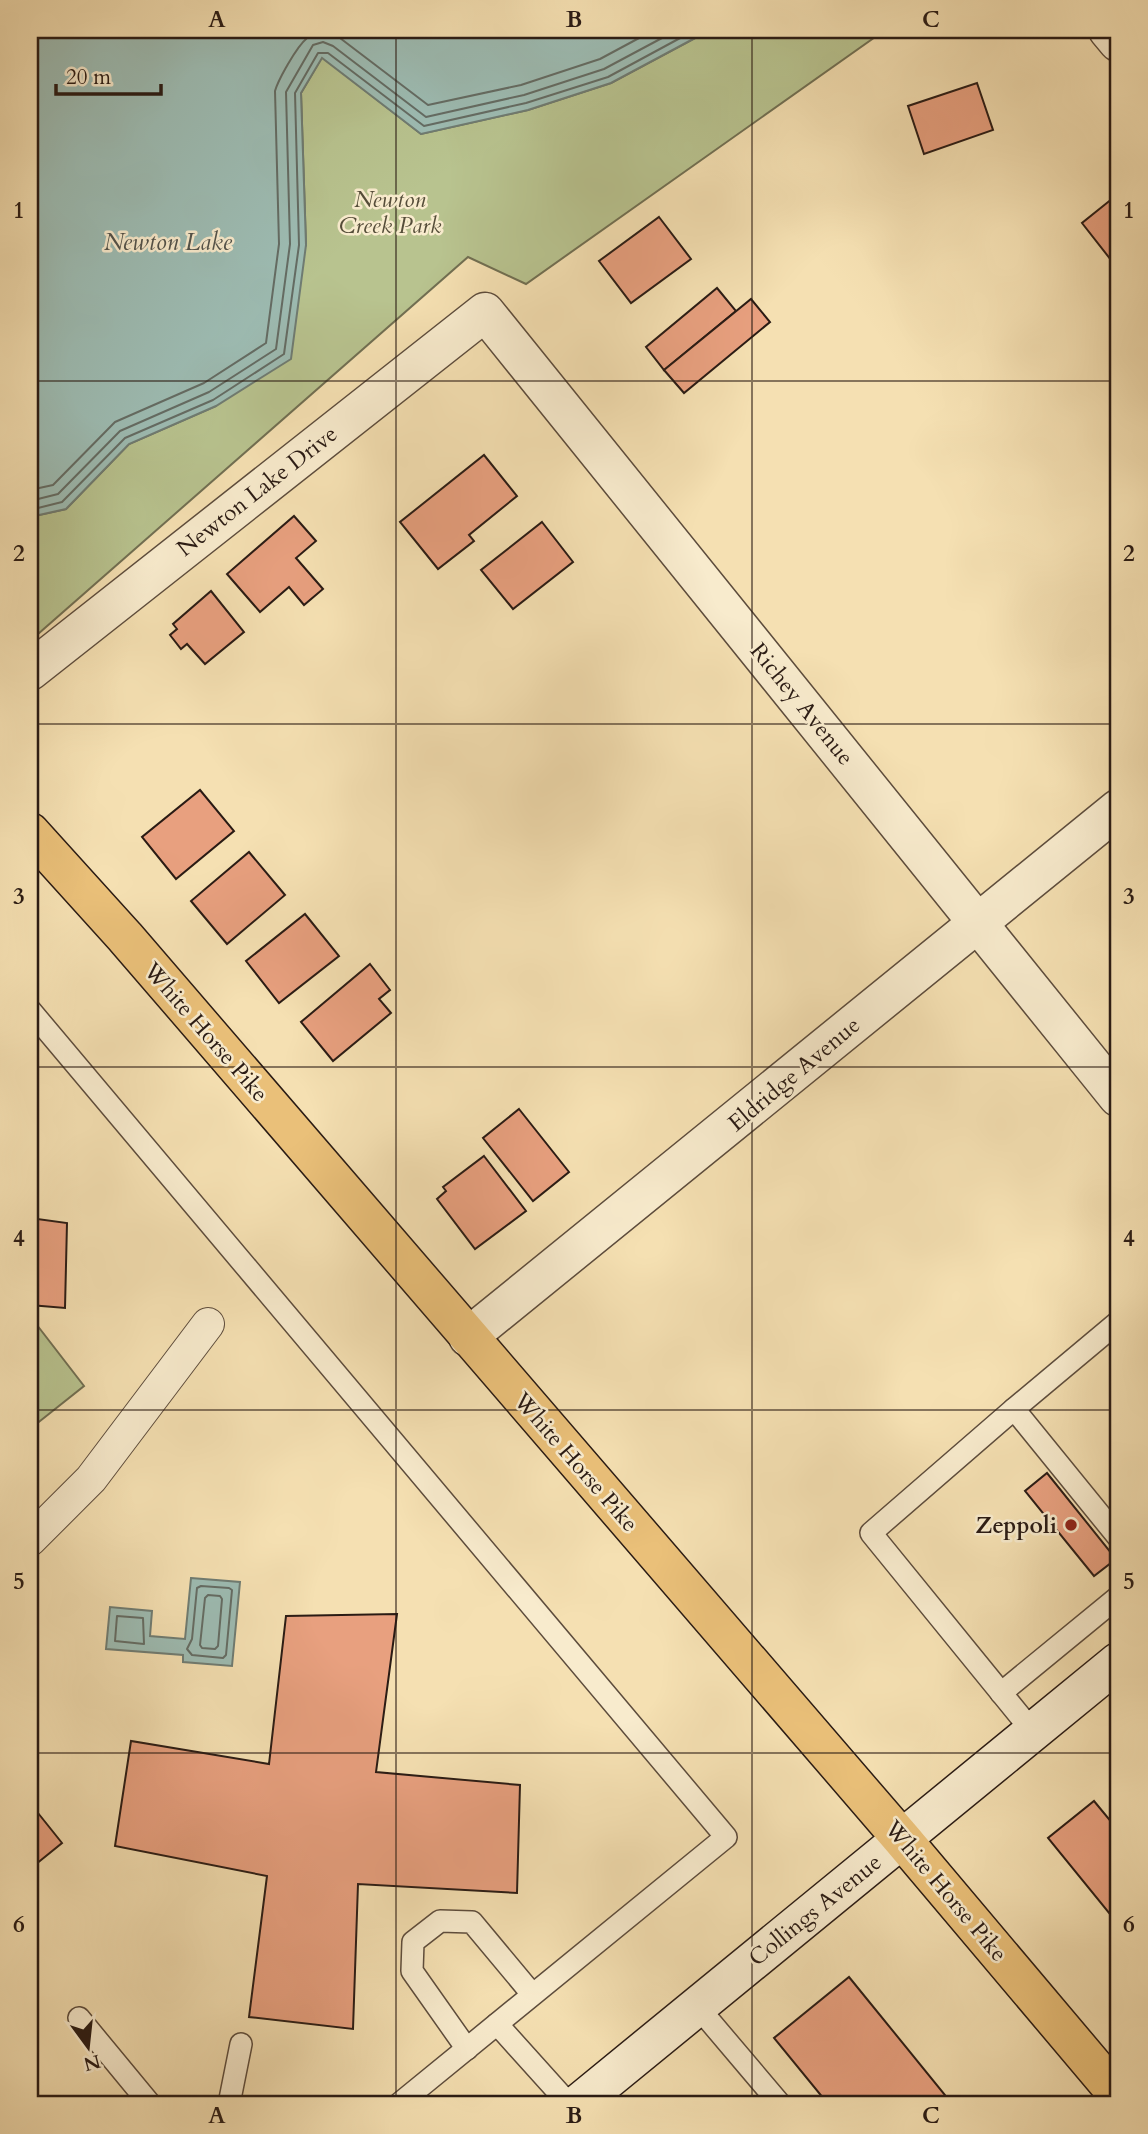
<svg xmlns="http://www.w3.org/2000/svg" width="1148" height="2134" viewBox="0 0 1148 2134" font-family="Cardo,serif">
<rect width="100%" height="100%" fill="#f5e0b2"/>
<filter id="stains"><feTurbulence type="fractalNoise" baseFrequency=".00286" numOctaves="4"/><feColorMatrix values="0 0 0 0 .2 0 0 0 0 .09 0 0 0 0 .02 0 0 0 .5 -.17"/></filter>
<radialGradient id="worn" r=".72"><stop offset=".6" stop-color="#630" stop-opacity="0"/><stop offset="1" stop-color="#630" stop-opacity=".3"/></radialGradient>
<g fill="#b8c38f" stroke="#716f52" stroke-width="2">
<polygon points="710,30 885,30 526,284 468,257 30,641 30,517 66,509 129,444 216,406 306,245 301,93 322,57 421,134 528,110 611,83"/>
<polygon points="30,1316 84,1386 30,1429"/>
</g>
<g fill="#9dbcb3" stroke="#6f7c73" stroke-width="2">
<polygon points="30,30 710,30 611,83 528,110 421,134 322,58 301,93 306,245 291,359 216,406 129,444 66,509 30,517"/>
<polygon points="191,1578 240,1582 232,1666 183,1662 183,1655 106,1649 110,1607 152,1611 150,1636 185,1639"/>
</g>
<g fill="none" stroke-linecap="round" stroke-linejoin="round">
<g stroke="#646c64" stroke-width="2">
<path d="M30 490 53 485 115 422 204 383 266 343 279 244 275 91C278 81 283 73 288 64 299 45 311 24 336 35L428 105 521 85 600 59 654 30"/>
<polyline points="30,501 58,494 120,431 209,392 276,349 290,244 286,92 313,45 323,42 333,46 426,117 524,95 604,69 677,30"/>
<polyline points="30,510 62,502 125,438 213,400 284,354 299,245 295,93 318,53 328,53 424,126 526,103 608,77 695,30"/>
<polygon points="201,1586 229,1588 232,1590 226,1655 223,1658 192,1655 187,1649 192,1639 197,1588"/>
<polygon points="208,1595 220,1596 222,1599 218,1646 215,1649 202,1648 200,1645 205,1598"/>
<polygon points="117,1616 143,1618 144,1644 115,1641"/>
</g>
</g>
<g fill="#e8a07f" stroke="#2a1b14" stroke-width="2">
<polygon points="977,83 993,130 924,154 908,106"/>
<polygon points="1118,194 1118,254 1111,260 1082,223"/>
<polygon points="659,217 691,259 631,303 599,261"/>
<polygon points="717,288 736,311 664,370 646,347"/>
<polygon points="751,299 770,322 684,393 664,370"/>
<polygon points="484,455 517,496 469,535 474,541 438,569 400,522"/>
<polygon points="294,516 316,541 296,558 323,589 304,605 289,587 260,612 227,574"/>
<polygon points="542,522 573,562 513,609 481,570"/>
<polygon points="211,591 244,632 205,664 187,644 181,649 170,635 177,629 173,624"/>
<polygon points="200,790 234,831 176,879 142,837"/>
<polygon points="249,852 285,895 227,944 191,901"/>
<polygon points="305,914 339,956 279,1003 246,961"/>
<polygon points="370,964 390,990 379,999 391,1013 333,1061 301,1022"/>
<polygon points="519,1109 569,1172 533,1201 483,1138"/>
<polygon points="484,1156 526,1211 475,1249 437,1199 446,1191 443,1187"/>
<polygon points="30,1218 67,1223 65,1308 30,1305"/>
<polygon points="1047,1473 1116,1559 1094,1576 1025,1491"/>
<polygon points="397,1614 376,1772 520,1785 517,1893 358,1884 353,2029 249,2017 267,1876 115,1846 131,1741 269,1764 286,1616"/>
<polygon points="1094,1801 1118,1830 1118,1924 1048,1838"/>
<polygon points="30,1803 62,1843 30,1869"/>
<polygon points="849,1977 945,2095 933,2104 828,2104 774,2038"/>
</g>
<g fill="none" stroke-linecap="round" stroke-linejoin="round">
<defs>
<g id="service">
<polyline points="30,1010 726,1837 399,2104"/>
<polyline points="1014,1409 1118,1322"/>
<polyline points="1001,1693 1118,1597"/>
<polyline points="1033,1732 871,1533 1014,1409 1118,1537"/>
<polyline points="697,2006 780,2104"/>
<polyline points="79,2018 150,2104"/>
<polyline points="497,2024 569,2104"/>
<polyline points="467,2049 412,1971 413,1942 440,1921 472,1922 532,1994"/>
<polyline points="229,2104 241,2044"/>
</g>
<polyline id="pedestrian" points="30,1540 91,1479 208,1324"/>
<g id="minor">
<polyline points="1108,30 1118,42"/>
<polyline points="30,671 485,312 1118,1097"/>
<polyline points="468,1337 1118,809"/>
</g>
<polyline id="secondary" points="578,2104 1118,1662"/>
<polyline id="trunk" points="30,832 125,937 902,1839 1118,2095"/>
</defs>
<use href="#service" stroke="#5d4c3c" stroke-width="24"/>
<use href="#pedestrian" stroke="#5d4c3c" stroke-width="34"/>
<use href="#minor" stroke="#5d4c3c" stroke-width="41"/>
<use href="#secondary" stroke="#2a1b14" stroke-width="41"/>
<use href="#trunk" stroke="#2a1b14" stroke-width="41"/>
<use href="#service" stroke="#f8ebcd" stroke-width="21"/>
<use href="#pedestrian" stroke="#f8ebcd" stroke-width="32"/>
<use href="#minor" stroke="#f8ebcd" stroke-width="38"/>
<use href="#secondary" stroke="#f8ebcd" stroke-width="38"/>
<use href="#trunk" stroke="#eac079" stroke-width="38"/>
</g>
<path fill="none" stroke="#2a1b14" stroke-width="2" stroke-opacity="0.55" d="M396 30V2104M752 30V2104M30 381H1118M30 724H1118M30 1067H1118M30 1410H1118M30 1753H1118"/>
<circle fill="#8f2418" stroke="#f8ebcd" stroke-width="2.5" cx="1071" cy="1525" r="7"/>
<g text-anchor="middle" dominant-baseline="central" stroke-width="5" stroke-linejoin="round" paint-order="stroke">
<g font-size="23" font-style="italic" fill="#554d39" stroke="#f8ebcd">
<text x="390" y="199">Newton<tspan x="390" dy="26">Creek Park</tspan></text>
</g>
<g font-size="23" fill="#2a1b14" stroke="#f8ebcd">
<text transform="translate(257 491) rotate(-38)">Newton Lake Drive</text>
<text transform="translate(802 704) rotate(51)">Richey Avenue</text>
<text transform="translate(206 1032) rotate(49)">White Horse Pike</text>
<text transform="translate(794 1074) rotate(-40)">Eldridge Avenue</text>
<text transform="translate(576 1462) rotate(49)">White Horse Pike</text>
<text transform="translate(946 1891) rotate(50)">White Horse Pike</text>
<text transform="translate(815 1910) rotate(-39)">Collings Avenue</text>
</g>
<g font-size="23" font-weight="bold" fill="#2a1b14" stroke="#f8ebcd" text-anchor="end">
<text x="1057" y="1525">Zeppoli</text>
</g>
<g font-size="24" font-style="italic" fill="#52534c" stroke="#f8ebcd">
<text x="168" y="242">Newton Lake</text>
</g>
</g>
<rect width="1148" height="2134" fill="none" stroke="#f5e0b2" stroke-width="77"/>
<g transform="translate(88 2047) rotate(165)" stroke="#f8ebcd" stroke-width="5" paint-order="stroke">
<path d="M0-5L12 26L0 18L-12 26Z" fill="#2a1b14"/>
<text y="-10" font-size="19" font-weight="bold" text-anchor="middle" fill="#2a1b14">N</text>
</g>
<path d="M56 84v10h105v-10" fill="none" stroke="#2a1b14" stroke-width="3.5"/>
<text x="66" y="84" font-size="21" fill="#2a1b14" stroke="#f8ebcd" stroke-width="5" paint-order="stroke">20 m</text>
<rect x="38" y="38" width="1072" height="2058" fill="none" stroke="#2a1b14" stroke-width="2.5"/>
<g font-size="23" text-anchor="middle" font-weight="bold" fill="#2a1b14">
<text x="217" y="27">A</text>
<text x="574" y="27">B</text>
<text x="931" y="27">C</text>
<text x="19" y="218">1</text>
<text x="1129" y="218">1</text>
<text x="19" y="561">2</text>
<text x="1129" y="561">2</text>
<text x="19" y="904">3</text>
<text x="1129" y="904">3</text>
<text x="19" y="1246">4</text>
<text x="1129" y="1246">4</text>
<text x="19" y="1589">5</text>
<text x="1129" y="1589">5</text>
<text x="19" y="1932">6</text>
<text x="1129" y="1932">6</text>
<text x="217" y="2123">A</text>
<text x="574" y="2123">B</text>
<text x="931" y="2123">C</text>
</g>
<rect width="100%" height="100%" filter="url(#stains)"/>
<rect width="100%" height="100%" fill="url(#worn)"/>
</svg>
